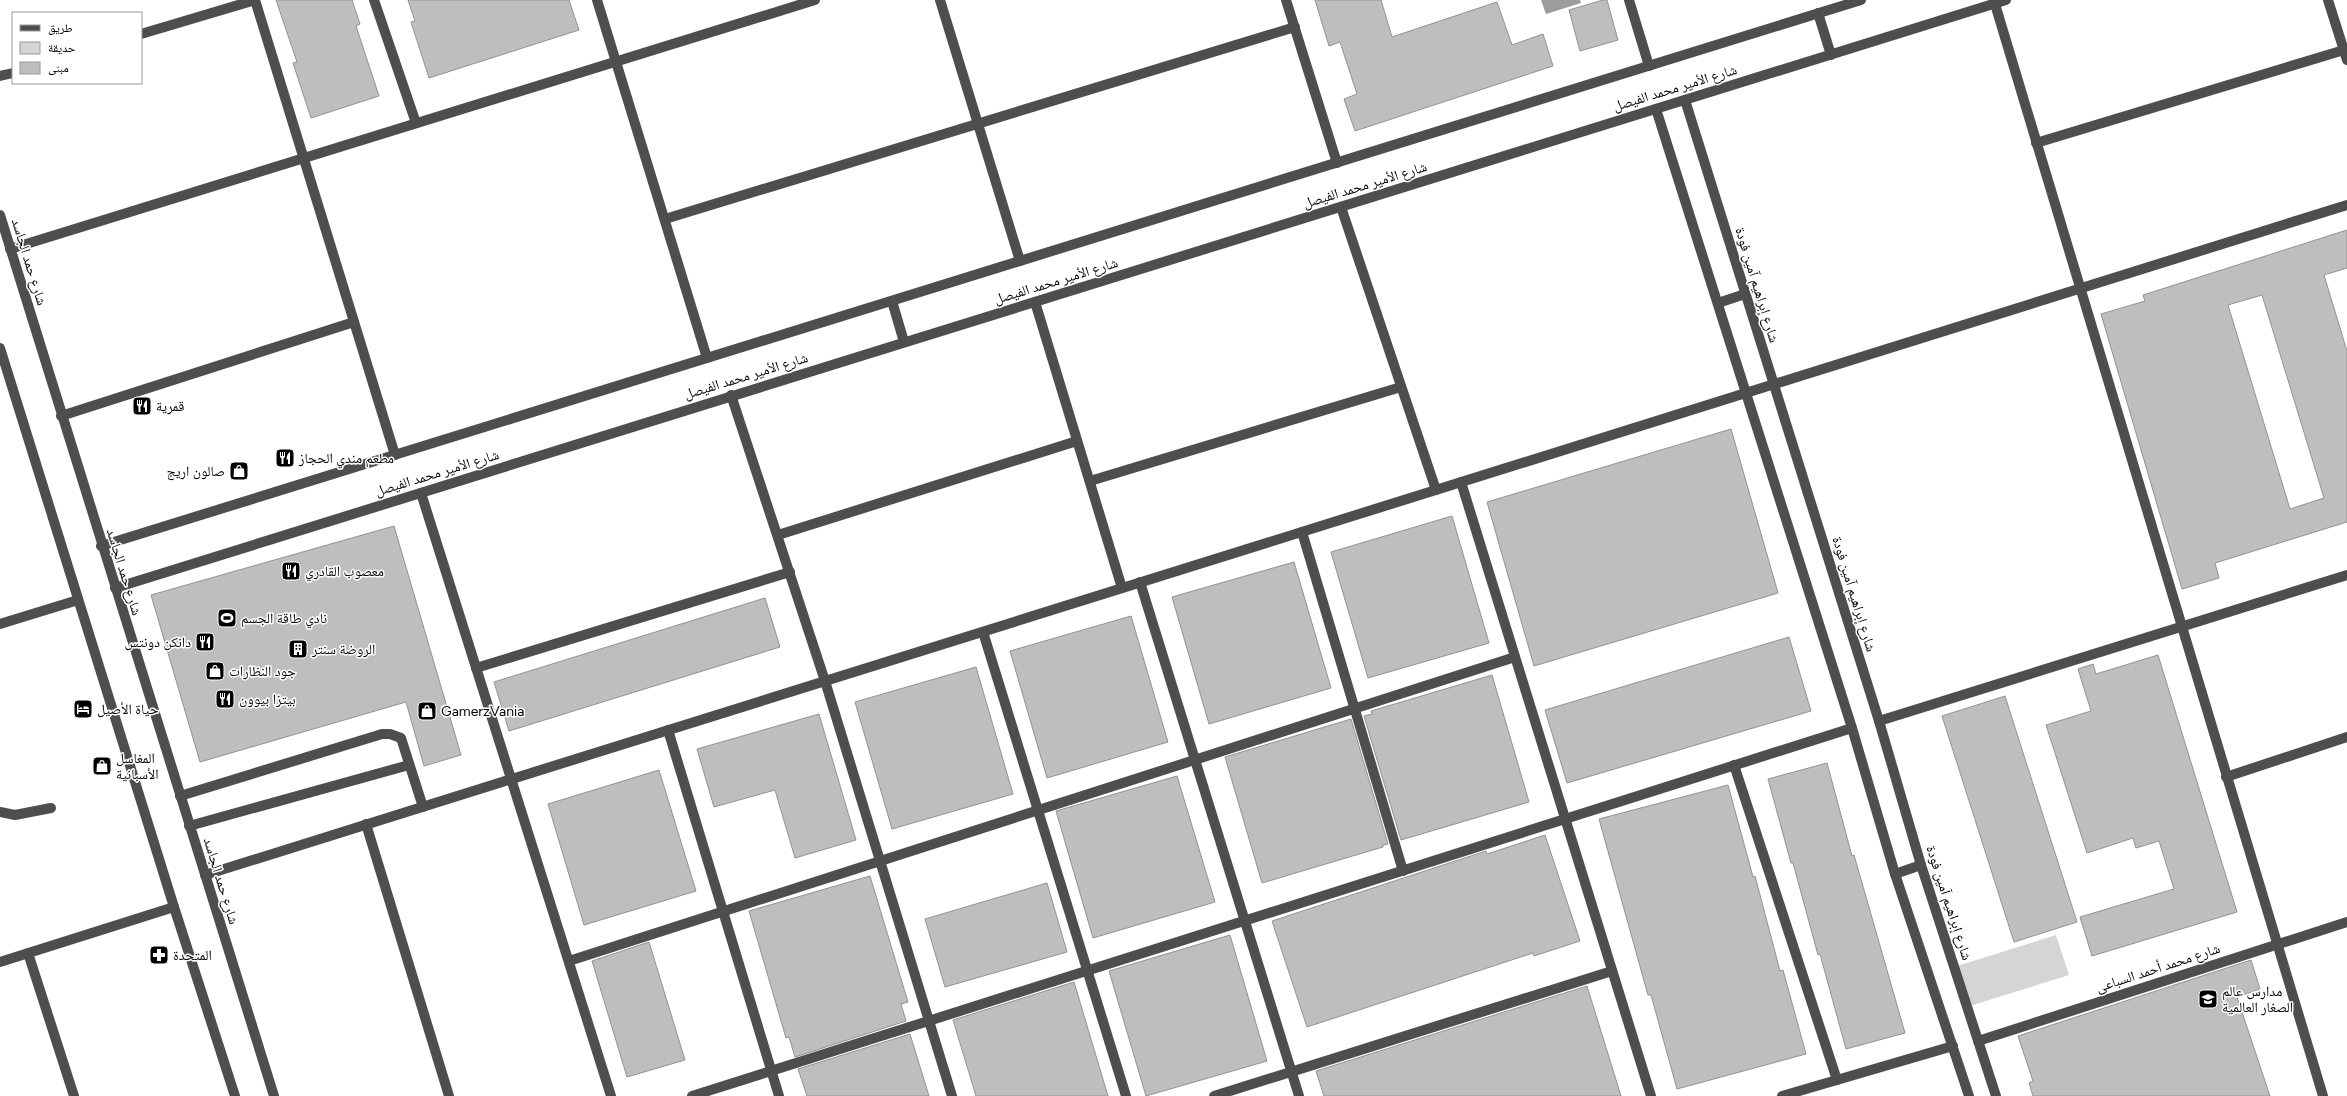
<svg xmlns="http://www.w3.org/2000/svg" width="2347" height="1096" viewBox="0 0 2347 1096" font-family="Figtree,'Noto Naskh Arabic',sans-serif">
<rect width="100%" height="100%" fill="#fff"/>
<polygon fill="#d5d5d5" points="2056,935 2069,975 1970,1006 1957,966"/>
<polygon fill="#9c9c9c" points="1541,0 1580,0 1581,3 1546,14"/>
<g fill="#bebebe" stroke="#929292" fill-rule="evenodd">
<polygon points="276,0 352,0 360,24 356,26 379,96 311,118 293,63 297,62"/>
<polygon points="408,0 569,0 579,30 429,78 411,22 415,21"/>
<polygon points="1315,0 1381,0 1392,37 1497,2 1512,45 1543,34 1553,66 1355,131 1344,99 1357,94 1340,42 1329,46"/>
<polygon points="1603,0 1607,0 1618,40 1580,51 1569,10"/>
<path d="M2347 230V268L2324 275 2347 351V522L2215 563 2219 578 2182 589 2101 314 2145 301 2143 295ZM2262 295 2324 498 2290 509 2228 305Z"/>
<polygon points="1731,429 1778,593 1534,666 1487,502"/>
<polygon points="1452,516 1489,643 1368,678 1331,552"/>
<polygon points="394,526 461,755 424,766 406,702 200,762 151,595"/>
<polygon points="1294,562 1331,688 1209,724 1172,597"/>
<polygon points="765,598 780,647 509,731 494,682"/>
<polygon points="1131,616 1168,742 1047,778 1010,651"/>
<polygon points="1789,637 1811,711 1567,783 1545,710"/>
<polygon points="2158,655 2237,912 2092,956 2080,917 2174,889 2159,841 2136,848 2133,838 2087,853 2046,725 2091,711 2078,669 2093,664 2096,674"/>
<polygon points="976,667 1013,794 892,829 855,702"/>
<polygon points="1492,675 1529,802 1401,840 1364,716 1372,714 1371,711"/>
<polygon points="2005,696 2077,922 2014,942 1942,716"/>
<polygon points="819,714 856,840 795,858 775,790 714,807 697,749"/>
<polygon points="1351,719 1388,844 1383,845 1383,847 1262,883 1225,757"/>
<polygon points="1827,763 1852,856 1854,855 1905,1033 1846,1049 1820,954 1818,955 1793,863 1791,863 1768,779"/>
<polygon points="659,770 696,891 584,925 548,804"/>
<polygon points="1177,776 1215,902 1093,938 1056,811"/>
<polygon points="1728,785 1753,877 1755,876 1780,971 1783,970 1806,1054 1677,1089 1651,995 1648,995 1599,819"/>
<polygon points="1545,835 1580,941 1534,956 1533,953 1307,1027 1272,921 1486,851 1487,854"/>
<polygon points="870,876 908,1002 901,1004 906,1021 795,1057 789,1037 786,1038 749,911"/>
<polygon points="1047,883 1067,952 945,987 925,919"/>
<polygon points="1230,935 1267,1061 1146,1096 1109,971"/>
<polygon points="649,942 685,1060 627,1077 592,961"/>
<polygon points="2251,960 2260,989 2237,997 2270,1096 2033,1096 2029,1083 2033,1081 2018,1036"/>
<polygon points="1074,982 1108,1096 976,1096 953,1020"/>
<polygon points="1587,986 1621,1096 1324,1096 1316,1071"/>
<polygon points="910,1034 929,1096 807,1096 798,1069"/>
</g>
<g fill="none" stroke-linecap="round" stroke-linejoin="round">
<g stroke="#4e4e4e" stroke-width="10">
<polyline points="255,0 395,455"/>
<polyline points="374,0 416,123"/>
<polyline points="597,0 707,358"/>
<polyline points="940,0 1020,261"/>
<polyline points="1286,0 1337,163"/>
<polyline points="1629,0 1649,66"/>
<polyline points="2328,0 2347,60"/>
<polyline points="1995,4 2323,1096"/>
<polyline points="1818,13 1831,55"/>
<polyline points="141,34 255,0"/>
<polyline points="0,76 13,73"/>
<polyline points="1685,100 1879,721 1921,865 1996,1096"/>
<polyline points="1656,109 1852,728 1895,874 1969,1096"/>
<polyline points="2036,143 2344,50"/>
<polyline points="1341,207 1436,490"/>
<polyline points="0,215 274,1096"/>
<polyline points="665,219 1295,27"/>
<polyline points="10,249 815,0"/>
<polyline points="892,301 904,342"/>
<polyline points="1035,302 1122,588"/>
<polyline points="1718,303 1745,294"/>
<polyline points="0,348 174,907 235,1096"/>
<polyline points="731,395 825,681 952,1096"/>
<polyline points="61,416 354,322"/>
<polyline points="1090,481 1401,387"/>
<polyline points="1461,482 1651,1096"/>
<polyline points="421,493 611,1096"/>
<polyline points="1302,532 1403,871"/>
<polyline points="778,535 1077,441"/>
<polyline points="101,546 1861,0"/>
<polyline points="1140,582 1299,1096"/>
<polyline points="115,588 2006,0"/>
<polyline points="0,624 78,600"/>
<polyline points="983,632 1126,1096"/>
<polyline points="476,668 790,572"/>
<polyline points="1879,721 2347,575"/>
<polyline points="668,730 779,1096"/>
<polyline points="1734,765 1837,1080"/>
<polyline points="2226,777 2347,737"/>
<polyline points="180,796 382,734 390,734 401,738 423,807"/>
<polyline points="0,812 15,815 51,808"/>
<polyline points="366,824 449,1096"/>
<polyline points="189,826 409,765"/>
<polyline points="1895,874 1921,865"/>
<polyline points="205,875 2347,205"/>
<polyline points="28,953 74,1096"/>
<polyline points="569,961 1515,657"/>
<polyline points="0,962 174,907"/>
<polyline points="1978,1041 2347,922"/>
<polyline points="692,1096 1852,728"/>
<polyline points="1214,1096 1612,971"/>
<polyline points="1782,1096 1953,1046"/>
</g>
</g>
<defs>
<symbol id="restaurant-square" viewBox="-11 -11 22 22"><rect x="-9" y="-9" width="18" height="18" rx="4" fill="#000" stroke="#fff"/><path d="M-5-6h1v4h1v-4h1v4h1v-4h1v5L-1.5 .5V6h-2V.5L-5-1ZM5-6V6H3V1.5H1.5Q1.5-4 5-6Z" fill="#fff"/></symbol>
<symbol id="shop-square" viewBox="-11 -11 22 22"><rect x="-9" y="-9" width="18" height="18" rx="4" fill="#000" stroke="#fff"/><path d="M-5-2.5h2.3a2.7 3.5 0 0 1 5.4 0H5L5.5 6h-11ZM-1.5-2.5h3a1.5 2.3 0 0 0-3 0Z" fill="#fff"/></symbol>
<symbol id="stadium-square" viewBox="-11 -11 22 22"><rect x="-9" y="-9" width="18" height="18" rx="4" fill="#000" stroke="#fff"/><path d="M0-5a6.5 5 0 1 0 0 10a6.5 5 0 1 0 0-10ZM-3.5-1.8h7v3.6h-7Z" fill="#fff"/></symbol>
<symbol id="building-square" viewBox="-11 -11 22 22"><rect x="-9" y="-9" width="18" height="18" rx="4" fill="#000" stroke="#fff"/><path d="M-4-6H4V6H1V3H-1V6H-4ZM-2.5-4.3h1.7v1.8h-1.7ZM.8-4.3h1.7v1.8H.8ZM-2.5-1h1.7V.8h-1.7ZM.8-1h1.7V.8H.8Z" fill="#fff"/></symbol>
<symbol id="hotel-square" viewBox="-11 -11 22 22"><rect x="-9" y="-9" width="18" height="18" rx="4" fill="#000" stroke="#fff"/><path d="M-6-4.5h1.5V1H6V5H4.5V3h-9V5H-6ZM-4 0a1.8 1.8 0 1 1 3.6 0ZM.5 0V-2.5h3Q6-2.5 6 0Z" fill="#fff"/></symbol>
<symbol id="pharmacy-square" viewBox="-11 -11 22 22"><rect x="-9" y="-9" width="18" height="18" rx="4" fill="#000" stroke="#fff"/><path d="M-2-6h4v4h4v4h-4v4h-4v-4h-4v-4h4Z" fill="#fff"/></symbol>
<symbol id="school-square" viewBox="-11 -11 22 22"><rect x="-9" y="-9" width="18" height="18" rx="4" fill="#000" stroke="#fff"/><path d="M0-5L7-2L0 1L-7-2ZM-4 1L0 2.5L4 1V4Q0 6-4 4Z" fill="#fff"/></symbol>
</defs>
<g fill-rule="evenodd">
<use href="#restaurant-square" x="131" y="395" width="22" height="22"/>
<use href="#restaurant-square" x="274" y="447" width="22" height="22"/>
<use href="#shop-square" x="228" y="460" width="22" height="22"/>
<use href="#restaurant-square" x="280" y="560" width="22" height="22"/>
<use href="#stadium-square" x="216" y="607" width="22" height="22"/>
<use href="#restaurant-square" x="194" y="631" width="22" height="22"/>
<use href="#building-square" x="287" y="638" width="22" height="22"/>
<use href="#shop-square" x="204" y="660" width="22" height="22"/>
<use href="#restaurant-square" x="214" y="688" width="22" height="22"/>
<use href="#hotel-square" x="72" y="698" width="22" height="22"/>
<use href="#shop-square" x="416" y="700" width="22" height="22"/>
<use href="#shop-square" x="91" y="755" width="22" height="22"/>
<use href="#pharmacy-square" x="148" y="944" width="22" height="22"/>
<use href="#school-square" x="2197" y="988" width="22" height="22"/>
</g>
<g text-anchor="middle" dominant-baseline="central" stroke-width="3" stroke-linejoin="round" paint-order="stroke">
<g font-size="14" fill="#000" stroke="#fff">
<text transform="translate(1675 88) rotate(-17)">شارع الأمير محمد الفيصل</text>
<text transform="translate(1365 185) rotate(-17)">شارع الأمير محمد الفيصل</text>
<text transform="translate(29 262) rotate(73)">شارع حمد الجاسد</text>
<text transform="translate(1056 281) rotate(-17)">شارع الأمير محمد الفيصل</text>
<text transform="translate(1757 285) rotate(73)">شارع إبراهيم آمين فودة</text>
<text transform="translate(746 376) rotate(-17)">شارع الأمير محمد الفيصل</text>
<text transform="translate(437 473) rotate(-17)">شارع الأمير محمد الفيصل</text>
<text transform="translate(124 572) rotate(73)">شارع حمد الجاسد</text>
<text transform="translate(1854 594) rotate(73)">شارع إبراهيم آمين فودة</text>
<text transform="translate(221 881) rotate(73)">شارع حمد الجاسد</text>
<text transform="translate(1949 903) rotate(72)">شارع إبراهيم آمين فودة</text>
<text transform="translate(2158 968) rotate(-18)">شارع محمد أحمد السباعى</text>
</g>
<g font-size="14" fill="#000" stroke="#fff" text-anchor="start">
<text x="156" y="406">قمرية</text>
<text x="299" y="458">مطعم مندي الحجاز</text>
<text x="225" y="471" text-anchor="end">صالون اريج</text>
<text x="305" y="571">معصوب القادري</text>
<text x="241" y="618">نادي طاقة الجسم</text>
<text x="191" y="642" text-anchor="end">دانكن دونتس</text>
<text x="312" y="649">الروضة سنتر</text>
<text x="229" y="671">جود النظارات</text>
<text x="239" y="699">بيتزا بيوون</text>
<text x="97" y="709">حياة الأصيل</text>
<text x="441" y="711">GamerzVania</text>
<text x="116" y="758">المغاسل<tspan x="116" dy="16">الأسبانية</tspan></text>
<text x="173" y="955">المتحدة</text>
<text x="2222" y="991">مدارس عالم<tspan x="2222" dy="16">الصغار العالمية</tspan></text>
</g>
</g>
<rect x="12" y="12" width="130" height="72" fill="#ffffff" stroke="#999999"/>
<rect x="20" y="25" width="20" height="6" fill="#4e4e4e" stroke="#999999"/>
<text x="48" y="32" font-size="12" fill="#000000">طريق</text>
<rect x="20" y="42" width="20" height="12" fill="#d5d5d5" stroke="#999999"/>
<text x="48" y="52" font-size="12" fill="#000000">حديقة</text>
<rect x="20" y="62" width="20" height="12" fill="#bebebe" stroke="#999999"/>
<text x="48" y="72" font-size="12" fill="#000000">مبنى</text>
</svg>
